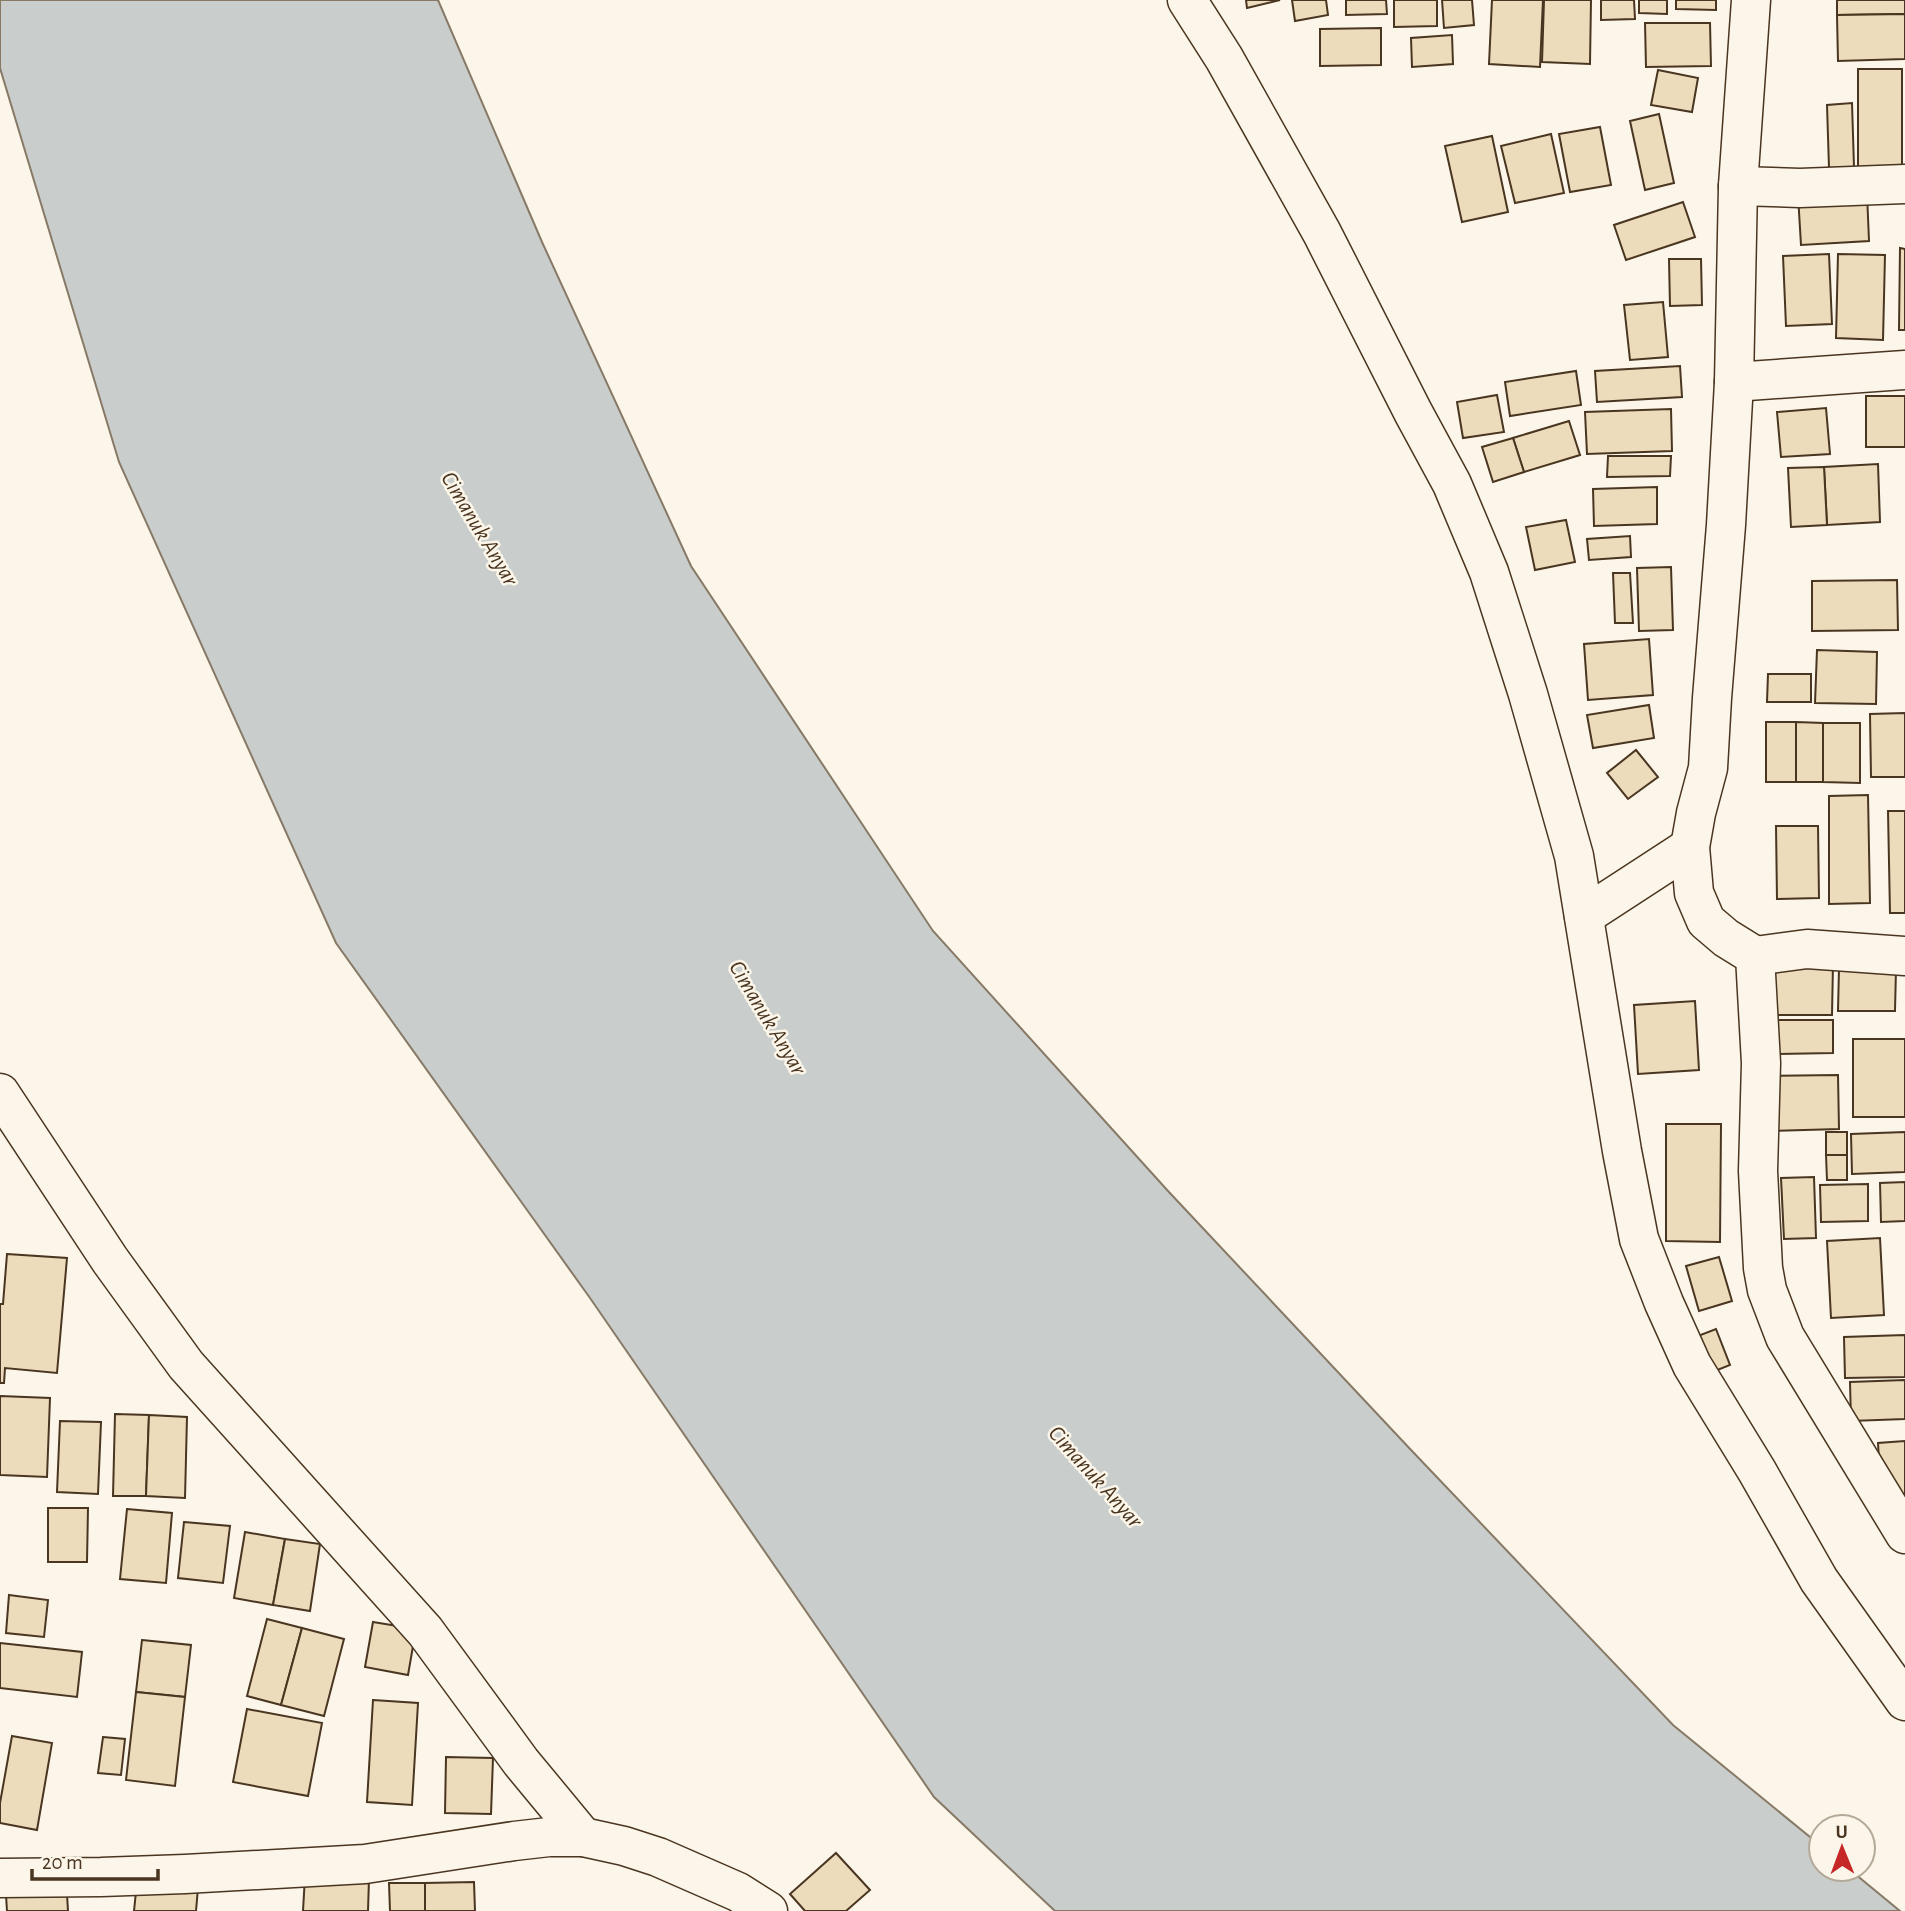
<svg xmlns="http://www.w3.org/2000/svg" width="1905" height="1911" viewBox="0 0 1905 1911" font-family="'Alegreya Sans',sans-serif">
<rect width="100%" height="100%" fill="#fbf6e9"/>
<polygon fill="#c9cecd" stroke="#887966" stroke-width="2" points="0,0 438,0 542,242 691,566 933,931 1168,1191 1412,1451 1673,1725 1821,1846 1821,1869 1849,1869 1900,1911 1055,1911 934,1797 590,1298 336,943 119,462 0,68"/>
<g fill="#ecdcbc" stroke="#4a3520" stroke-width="2">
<polygon points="1246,0 1280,0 1247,8"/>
<polygon points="1292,0 1326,0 1328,15 1295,21"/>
<polygon points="1346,0 1386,0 1387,14 1346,15"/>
<polygon points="1394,0 1437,0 1437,26 1394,27"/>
<polygon points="1442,0 1472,0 1474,25 1444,28"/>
<polygon points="1492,0 1543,0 1540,67 1489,64"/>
<polygon points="1544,0 1591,0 1590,64 1542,62"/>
<polygon points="1601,0 1634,0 1635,19 1601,20"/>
<polygon points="1639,0 1667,0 1667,14 1639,13"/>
<polygon points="1676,0 1716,0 1716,10 1676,9"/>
<polygon points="1837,0 1905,0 1905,14 1837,15"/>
<polygon points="1905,14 1905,59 1838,61 1837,15"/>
<polygon points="1645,23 1710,23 1711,66 1646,67"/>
<polygon points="1381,28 1381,65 1320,66 1320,29"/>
<polygon points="1452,35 1453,64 1412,67 1411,38"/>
<rect x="1858" y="69" width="44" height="98"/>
<polygon points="1658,70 1698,78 1692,112 1651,105"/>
<polygon points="1852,103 1854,167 1829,168 1827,105"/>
<polygon points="1659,114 1674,183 1645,190 1630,121"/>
<polygon points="1600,127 1611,185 1570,192 1559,134"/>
<polygon points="1551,134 1564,193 1515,203 1501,146"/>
<polygon points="1492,136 1508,212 1462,222 1445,146"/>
<polygon points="1867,193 1869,241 1801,245 1798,195"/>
<polygon points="1683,202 1695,237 1626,260 1614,225"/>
<polygon points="1900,248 1905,249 1905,330 1899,330"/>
<polygon points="1829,254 1832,324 1786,326 1783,256"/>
<polygon points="1838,254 1885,255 1883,340 1836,338"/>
<polygon points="1669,259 1701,259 1702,305 1670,306"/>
<polygon points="1663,302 1668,357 1630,360 1624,305"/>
<polygon points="1680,366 1682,397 1597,402 1595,371"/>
<polygon points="1576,371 1581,405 1510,416 1505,382"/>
<polygon points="1497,395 1504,432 1463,438 1457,402"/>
<rect x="1866" y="396" width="39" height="51"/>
<polygon points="1826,408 1830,454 1781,457 1777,412"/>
<polygon points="1671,409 1672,451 1587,454 1585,412"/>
<polygon points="1569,421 1580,455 1524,472 1513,438"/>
<polygon points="1513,438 1524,472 1493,482 1482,447"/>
<polygon points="1608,456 1671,456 1670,476 1607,477"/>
<polygon points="1878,464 1880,522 1827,525 1824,467"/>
<polygon points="1824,467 1827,525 1791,527 1788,468"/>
<polygon points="1657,487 1657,524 1594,526 1593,489"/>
<polygon points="1566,520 1575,562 1535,570 1526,527"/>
<polygon points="1630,536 1631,557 1589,560 1587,539"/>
<polygon points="1671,567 1673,630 1639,631 1637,568"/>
<polygon points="1613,573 1630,573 1633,623 1615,623"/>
<polygon points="1897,580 1898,630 1812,631 1812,581"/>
<polygon points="1649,639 1653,695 1588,700 1584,644"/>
<polygon points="1817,650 1877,652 1876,704 1815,703"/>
<polygon points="1768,674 1811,674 1811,702 1767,702"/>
<polygon points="1649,705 1654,738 1593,748 1587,715"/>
<polygon points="1905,713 1905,777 1871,777 1870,714"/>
<rect x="1766" y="722" width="30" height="60"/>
<polygon points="1796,722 1823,723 1823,782 1796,782"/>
<polygon points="1823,723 1860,723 1860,783 1823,782"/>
<polygon points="1636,750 1658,777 1628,799 1607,773"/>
<polygon points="1868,795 1870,903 1829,904 1829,796"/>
<polygon points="1888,811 1905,811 1905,913 1890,913"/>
<polygon points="1776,826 1818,826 1819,898 1777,899"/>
<polygon points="1775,964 1833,964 1832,1015 1774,1015"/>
<polygon points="1839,968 1896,969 1895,1011 1838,1011"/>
<polygon points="1695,1001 1699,1070 1638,1074 1634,1005"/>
<polygon points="1777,1020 1833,1020 1833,1053 1777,1054"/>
<rect x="1853" y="1039" width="52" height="78"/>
<polygon points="1838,1075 1839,1129 1765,1131 1764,1076"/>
<polygon points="1666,1124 1721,1124 1720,1242 1666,1241"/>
<rect x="1826" y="1132" width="21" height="23"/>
<polygon points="1905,1132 1905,1172 1852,1174 1851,1134"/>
<polygon points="1826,1155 1847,1155 1847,1180 1827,1180"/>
<polygon points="1814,1177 1816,1238 1784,1239 1781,1178"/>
<polygon points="1905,1182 1905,1221 1881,1222 1880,1183"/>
<polygon points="1868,1184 1868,1221 1821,1222 1820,1185"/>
<polygon points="1880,1238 1884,1315 1831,1318 1827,1241"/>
<polygon points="7,1254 67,1258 57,1373 5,1368 4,1383 0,1383 0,1304 3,1304"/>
<polygon points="1719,1257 1732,1301 1699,1311 1686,1266"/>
<polygon points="1716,1329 1730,1365 1705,1375 1690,1339"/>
<polygon points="1905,1335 1905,1377 1845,1378 1844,1337"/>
<polygon points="1905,1380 1905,1419 1851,1421 1850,1382"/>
<polygon points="0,1396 50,1398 47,1477 0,1475"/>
<polygon points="115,1414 149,1415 146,1496 113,1496"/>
<polygon points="149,1415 187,1417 185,1498 146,1496"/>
<polygon points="60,1421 101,1422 98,1494 57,1492"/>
<polygon points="1905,1441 1905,1494 1881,1495 1878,1443"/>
<polygon points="48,1508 88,1508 87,1562 48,1562"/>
<polygon points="127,1509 172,1513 166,1583 120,1579"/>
<polygon points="184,1522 230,1526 223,1583 178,1578"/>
<polygon points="245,1532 285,1539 273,1605 234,1598"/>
<polygon points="285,1539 320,1544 310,1611 273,1605"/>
<polygon points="9,1595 48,1600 44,1637 6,1633"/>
<polygon points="267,1619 302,1628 281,1705 247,1696"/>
<polygon points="373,1622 416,1629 408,1675 365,1667"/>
<polygon points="302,1628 344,1639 324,1716 281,1705"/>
<polygon points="142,1640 191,1645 185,1697 136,1692"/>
<polygon points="0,1643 82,1652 77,1697 0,1688"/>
<polygon points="136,1692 185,1697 175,1786 126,1780"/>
<polygon points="373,1700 418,1703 412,1805 367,1802"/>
<polygon points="247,1709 322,1723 308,1796 233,1782"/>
<polygon points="12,1736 52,1743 37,1830 0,1823 0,1803"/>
<polygon points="103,1737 125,1739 121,1775 98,1773"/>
<polygon points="446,1757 493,1758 491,1814 445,1813"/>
<polygon points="836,1853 870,1890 846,1911 805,1911 790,1894"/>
<polygon points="305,1876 369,1879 368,1911 303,1911"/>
<polygon points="137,1882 198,1888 196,1911 134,1911"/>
<polygon points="474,1882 475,1911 425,1911 425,1883"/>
<polygon points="389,1883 425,1883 425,1911 390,1911"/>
<polygon points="67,1894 68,1911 7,1911 6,1895"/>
</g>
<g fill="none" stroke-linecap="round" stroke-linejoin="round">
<defs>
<g id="minor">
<polyline points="1187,0 1224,58 1322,233 1413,412 1452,484 1489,572 1528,694 1574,856 1622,1151 1639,1239 1664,1303 1692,1365 1757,1471 1819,1580 1905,1701"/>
<polyline points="1751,0 1738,186 1734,382 1726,525 1712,698 1708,768 1696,813 1690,847 1694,893 1706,921 1726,938 1755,956 1761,1063 1758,1171 1763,1268 1767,1290 1785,1337 1905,1534"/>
<polyline points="1738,186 1800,188 1905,184"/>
<polyline points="1734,382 1905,370"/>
<polyline points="1584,916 1690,847"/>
<polyline points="1755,956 1807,949 1905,956"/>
<polyline points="0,1093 110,1260 186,1365 425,1631 521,1762 583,1837"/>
<polyline points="0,1878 101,1877 185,1874 365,1864 514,1841 549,1837 583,1837 624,1846 658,1857 738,1892 768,1911"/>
</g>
</defs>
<use href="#minor" stroke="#4a3520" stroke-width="41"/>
<use href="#minor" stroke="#fbf6e9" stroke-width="38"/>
</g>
<g text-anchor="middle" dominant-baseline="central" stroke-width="5" stroke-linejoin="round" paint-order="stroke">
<g font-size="23" font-style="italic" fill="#4a3520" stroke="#fbf6e9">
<text transform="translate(479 529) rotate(59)">Cimanuk Anyar</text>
<text transform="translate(767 1018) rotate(59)">Cimanuk Anyar</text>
<text transform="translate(1095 1477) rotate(48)">Cimanuk Anyar</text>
</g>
</g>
<g transform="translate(1842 1848) rotate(359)"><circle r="33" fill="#fbf6e9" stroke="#b4a999" stroke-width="2"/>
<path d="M0-5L12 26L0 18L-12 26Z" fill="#c62828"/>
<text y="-10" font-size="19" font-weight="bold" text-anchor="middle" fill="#4a3520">U</text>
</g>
<path d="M32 1869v10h126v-10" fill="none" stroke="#4a3520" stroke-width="3.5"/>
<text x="42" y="1869" font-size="21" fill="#4a3520" stroke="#fbf6e9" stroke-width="5" paint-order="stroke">20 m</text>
</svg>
